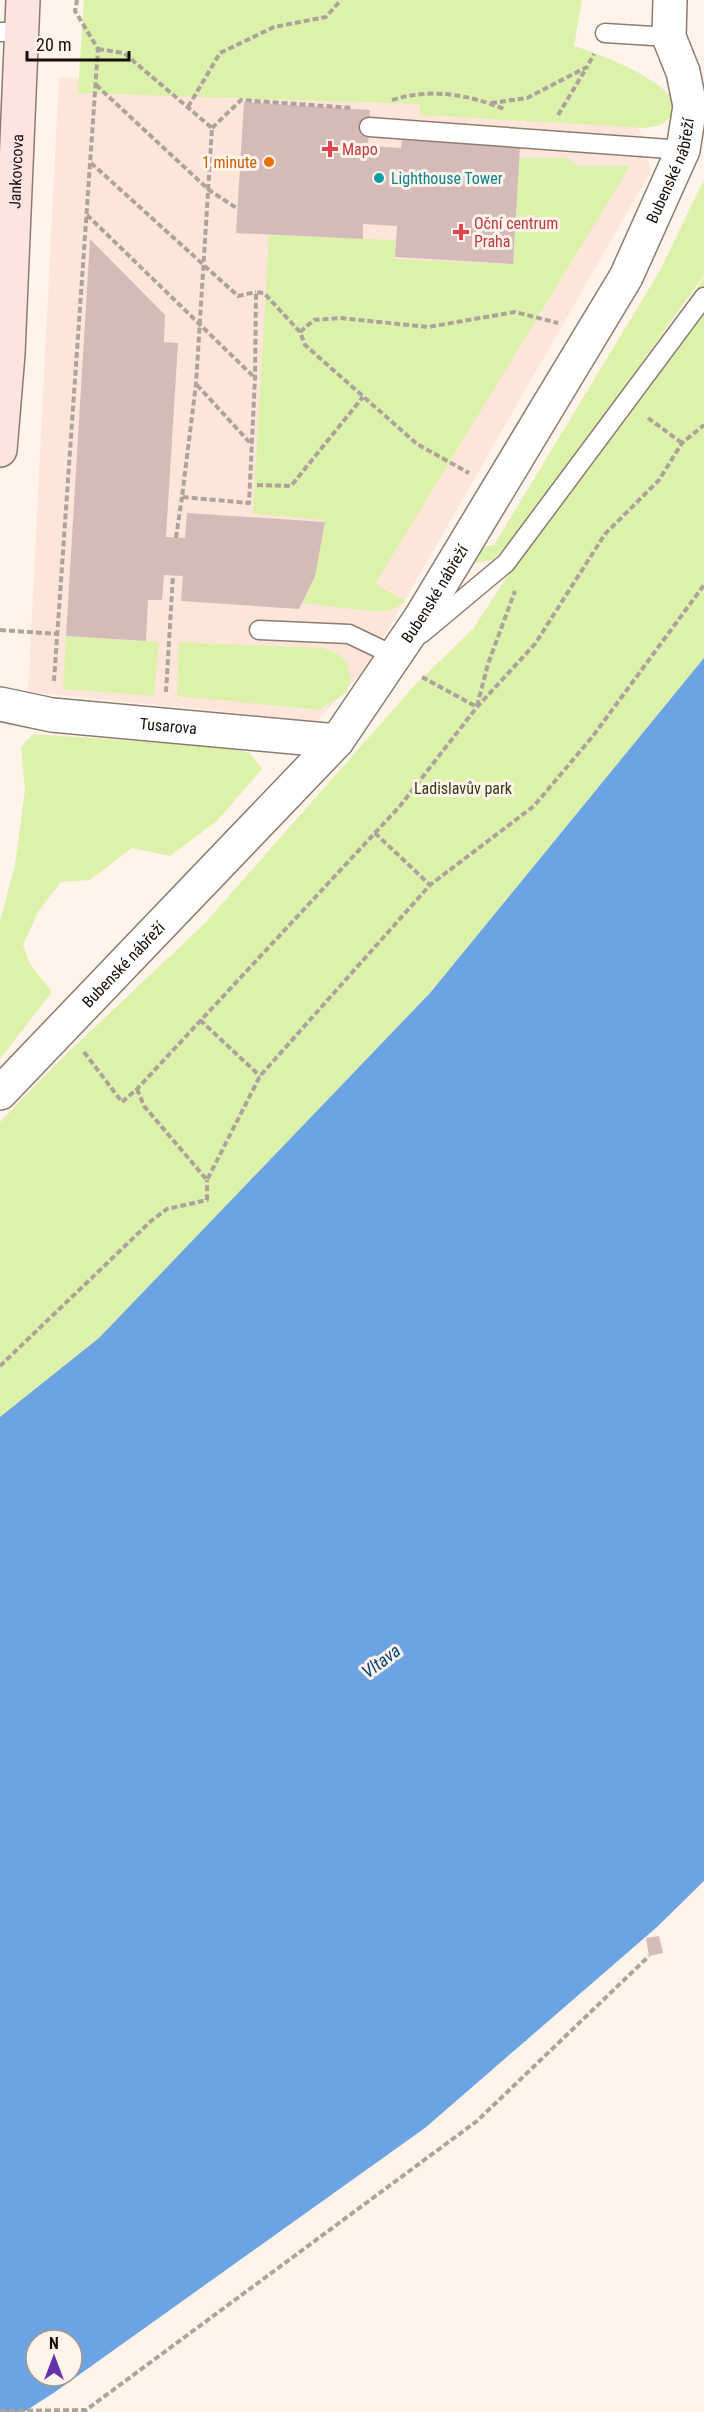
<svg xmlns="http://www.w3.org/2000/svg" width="704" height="2412" viewBox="0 0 704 2412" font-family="'Roboto Condensed',sans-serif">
<rect width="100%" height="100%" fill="#fff3ea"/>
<polygon fill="#fde6d9" points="59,77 633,106 651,171 366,668 317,721 28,692"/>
<g fill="#dcf1aa">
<path d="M84 0H582L574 46C608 57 648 73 673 98L674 114 661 125 645 128 420 115 419 104 78 93Z"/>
<path d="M519 158H566L578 166H630L375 584 406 601 390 611H368L302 603C315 575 322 551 324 520L253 514 269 235 396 240 394 259 511 264Z"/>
<polygon points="704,180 704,275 530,520 493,560 476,563 472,559 480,547 494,545 659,272"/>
<polygon points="704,277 704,658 430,993 99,1338 0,1417 0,1122 61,1059 204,924 414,686 473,629"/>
<polygon points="66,636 159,642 154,696 63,689"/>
<polygon points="179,642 323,648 336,653 347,662 351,679 346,693 320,710 177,696"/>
<polygon points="33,734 223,747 250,753 262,769 217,821 170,856 132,848 90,880 61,882 38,912 23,945 30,964 52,992 0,1059 0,921 15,865 25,790 21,747"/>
</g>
<path fill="#6ca4e3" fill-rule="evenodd" d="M704 658V1881L657 1927 425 2128 55 2392 24 2412H0V1417L99 1338 430 993ZM36 2340H72V2376H36Z"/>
<g fill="#d4bbba">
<polygon points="244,102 370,110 368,146 401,148 402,140 520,147 513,264 395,257 397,226 363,224 363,239 236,233"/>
<polygon points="90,239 165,315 164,342 178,343 166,537 185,538 187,513 325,522 315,576 299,609 181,601 183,576 164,575 162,600 148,600 146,641 66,636"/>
<polygon points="659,1936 663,1953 649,1956 646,1938"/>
</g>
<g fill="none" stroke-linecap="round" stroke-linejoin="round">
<defs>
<g id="lane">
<polyline points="0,32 23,32"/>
<polyline points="605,33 669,37"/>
<polyline points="369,127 683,150"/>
<polyline points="259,630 349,634 395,656 400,652"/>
<polyline points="421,634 506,563 704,297"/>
</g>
<g id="street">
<path id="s1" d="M0 704 52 715 337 741"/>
<path id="s2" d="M0 1093 337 741 421 617 626 277 683 150 690 106 683 72 669 37 670 0"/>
</g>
<g id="secondary">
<path id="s3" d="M0 450 8 354 23 0"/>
</g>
</defs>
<use href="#lane" stroke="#8d7b6e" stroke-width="21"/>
<use href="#street" stroke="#8d7b6e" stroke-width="36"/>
<use href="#secondary" stroke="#8d7b6e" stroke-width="36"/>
<g stroke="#aea39c" stroke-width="4" stroke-dasharray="6 3" stroke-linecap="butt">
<polyline points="98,49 124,53 212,128 196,384 182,497 249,503 255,378 256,292 264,293 300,332 305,345 417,444 469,473"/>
<polyline points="96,85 209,190 238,209"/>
<path d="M392 100C431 88 466 94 504 109"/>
<polyline points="491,103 527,98 587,67 594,54"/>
<polyline points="188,107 220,53 274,27 326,17 341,0"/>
<polyline points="558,115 587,67"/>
<polyline points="212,128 241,100 353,108"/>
<polyline points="91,163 238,296 256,292"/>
<polyline points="87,215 255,378"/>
<polyline points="300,332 314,320 340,318 428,327 515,312 558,323"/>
<polyline points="197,385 252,445"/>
<polyline points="648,418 682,443"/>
<polyline points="257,485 291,486 363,397"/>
<polyline points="176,538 182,497"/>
<polyline points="0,630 58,634"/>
<polyline points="422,677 477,707"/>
<polyline points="54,681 98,49 75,11 77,0"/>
<polyline points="166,692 173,575"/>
<polyline points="477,706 488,664 515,591"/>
<polyline points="375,833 430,885"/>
<polyline points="200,1020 260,1076"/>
<polyline points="84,1052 122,1102 137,1089 400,806 477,707 535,644 605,534 659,480 682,443 704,425"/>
<polyline points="137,1089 144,1106 207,1180 260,1076 430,885 534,806 593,736 704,585"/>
<polyline points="0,1366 151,1221 167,1209 207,1200 207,1180"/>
<polyline points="0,2411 86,2410 477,2121 649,1956"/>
</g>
<use href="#lane" stroke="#fff" stroke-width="18"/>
<use href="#street" stroke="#fff" stroke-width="33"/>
<use href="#secondary" stroke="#fee3e2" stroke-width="33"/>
</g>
<g fill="#e0444e" stroke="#fff3ea" stroke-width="2">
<path d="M327 140h6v6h6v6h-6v6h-6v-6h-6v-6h6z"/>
<path d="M458 223h6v6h6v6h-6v6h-6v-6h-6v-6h6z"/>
</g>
<circle fill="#e8710a" stroke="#fff3ea" stroke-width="2" cx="269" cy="162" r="6"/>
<circle fill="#0f9aa8" stroke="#fff3ea" stroke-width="2" cx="379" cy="178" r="6"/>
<g text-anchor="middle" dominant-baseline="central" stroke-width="6" stroke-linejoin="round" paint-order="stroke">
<g font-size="16" fill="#be3a42" stroke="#fff3ea" text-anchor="start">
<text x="342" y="149">Mapo</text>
<text x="474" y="223">Oční centrum<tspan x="474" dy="18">Praha</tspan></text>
</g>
<g font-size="16" fill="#c56008" stroke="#fff3ea" text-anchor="end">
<text x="257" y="162">1 minute</text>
</g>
<g font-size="16" fill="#150e0a" stroke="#fff3ea">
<text stroke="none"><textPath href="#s2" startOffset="1150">Bubenské nábřeží</textPath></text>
<text stroke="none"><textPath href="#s3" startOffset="279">Jankovcova</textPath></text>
<text stroke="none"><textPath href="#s2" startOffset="664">Bubenské nábřeží</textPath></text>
<text stroke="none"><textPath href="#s1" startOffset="170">Tusarova</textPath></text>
<text stroke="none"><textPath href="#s2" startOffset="178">Bubenské nábřeží</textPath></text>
</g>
<g font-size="16" fill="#0d838f" stroke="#fff3ea" text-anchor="start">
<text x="391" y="178">Lighthouse Tower</text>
</g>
<g font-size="16" fill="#323b18" stroke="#fff3ea">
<text x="463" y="788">Ladislavův park</text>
</g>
<g font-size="18" font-style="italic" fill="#07447e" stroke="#fff3ea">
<text transform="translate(381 1661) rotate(-37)">Vltava</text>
</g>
</g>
<g transform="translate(54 2358)"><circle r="28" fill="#fff3ea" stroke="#a19790" stroke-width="1.5"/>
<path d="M0-4.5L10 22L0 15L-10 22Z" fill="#6533aa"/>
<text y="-9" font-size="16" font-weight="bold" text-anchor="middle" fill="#150e0a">N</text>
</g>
<path d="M27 51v9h102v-9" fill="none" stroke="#150e0a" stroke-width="3"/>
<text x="36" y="51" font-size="18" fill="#150e0a" stroke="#fff3ea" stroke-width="4.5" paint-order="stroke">20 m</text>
</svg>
